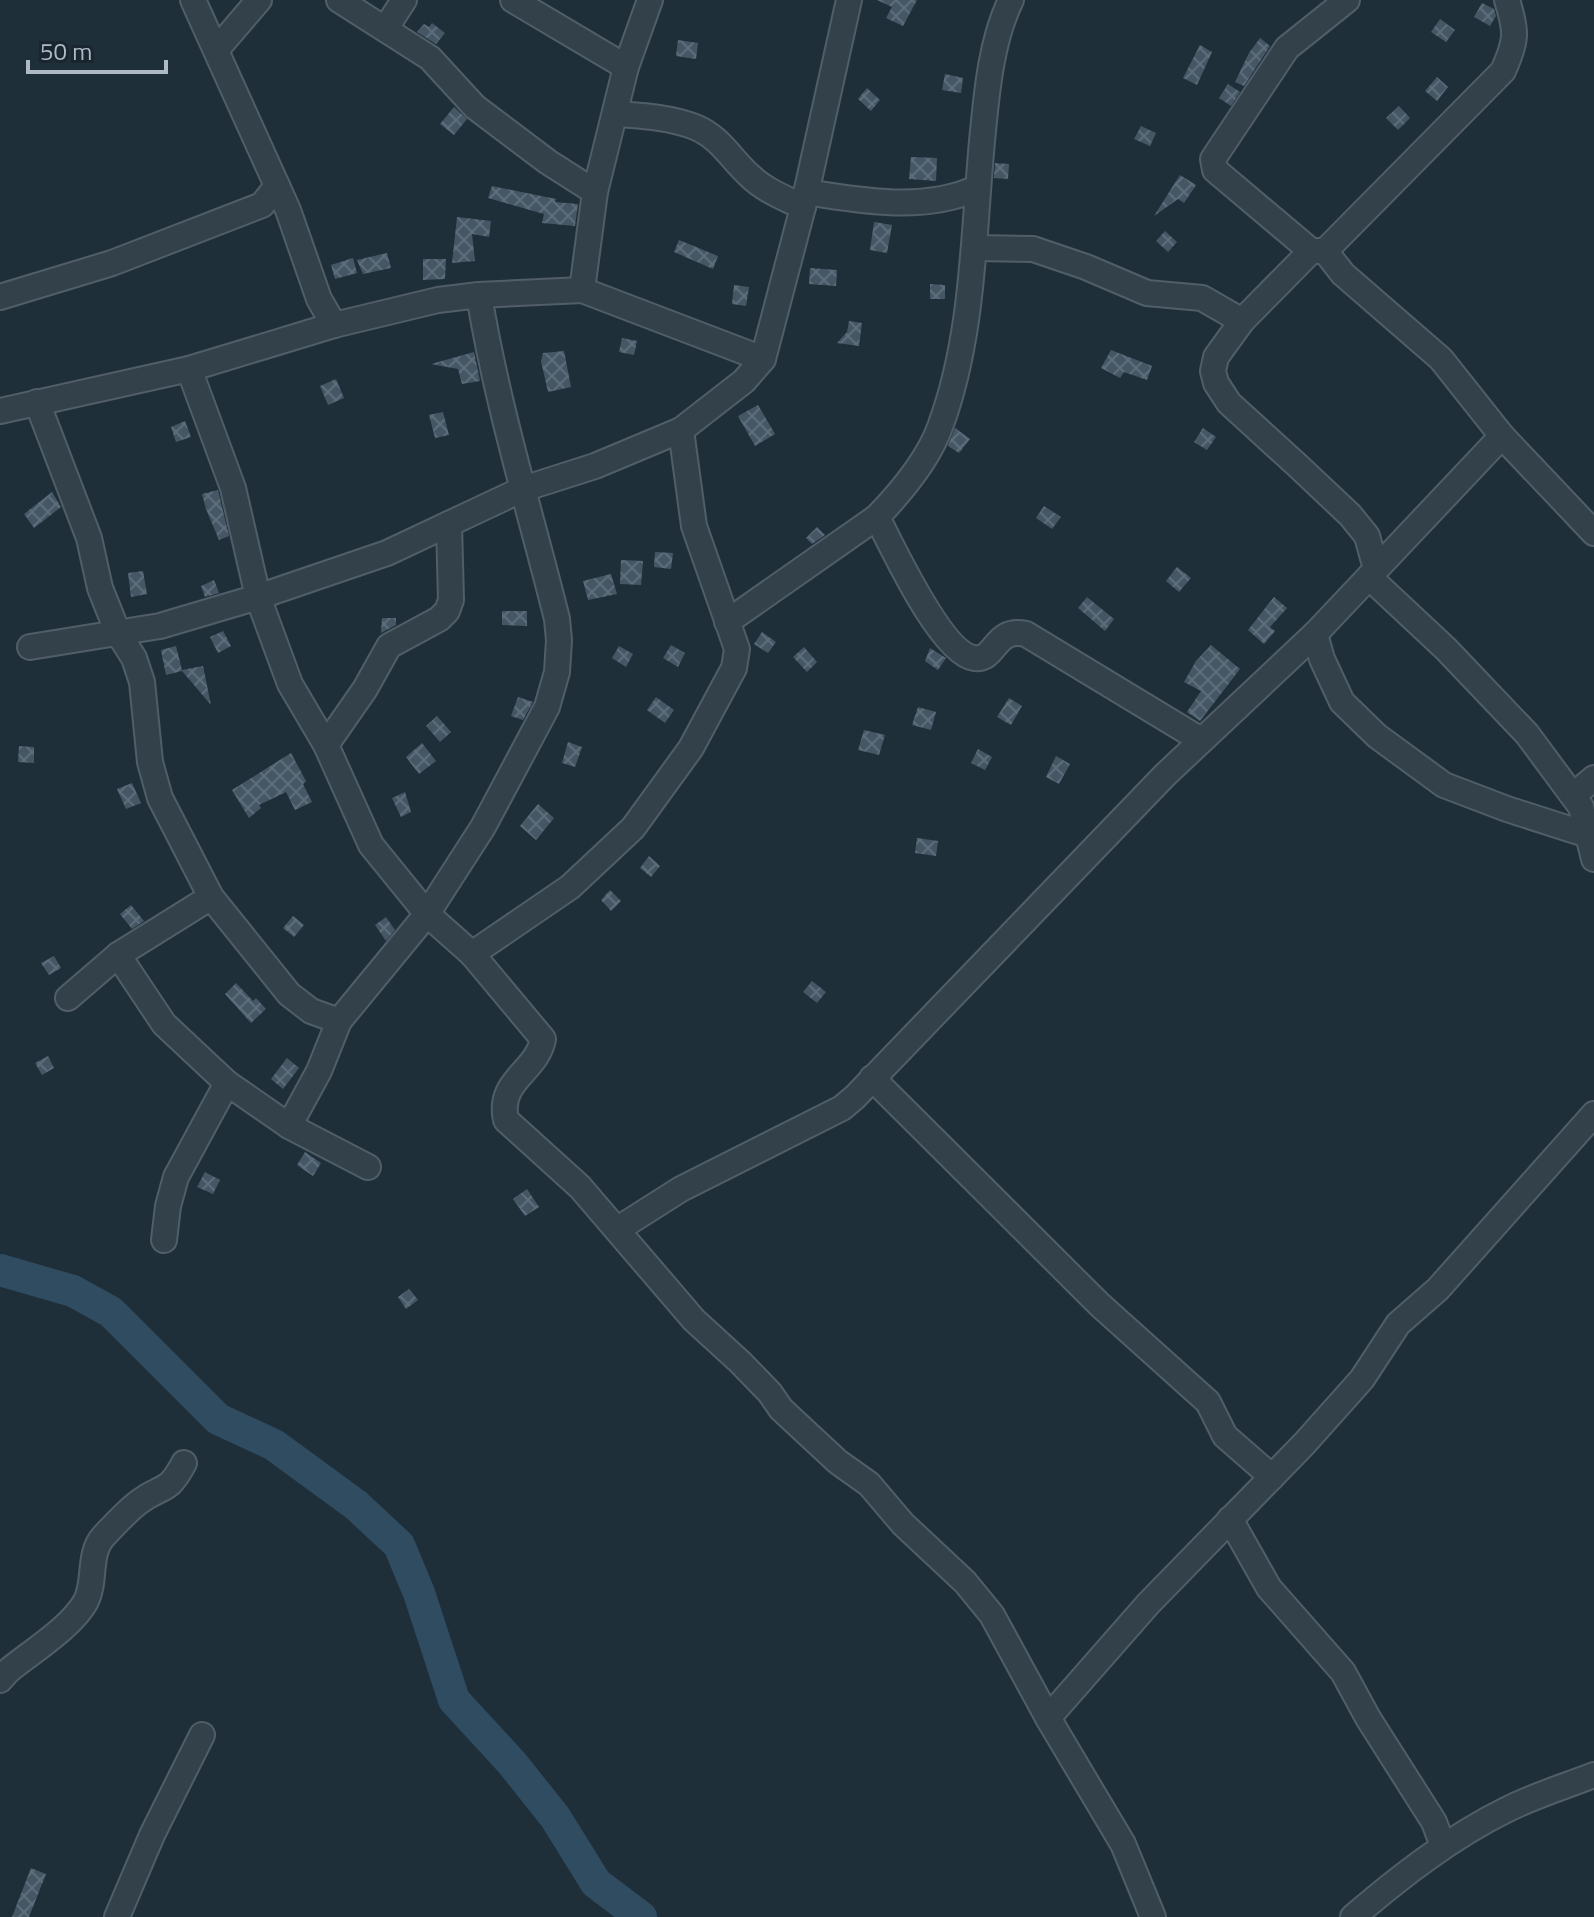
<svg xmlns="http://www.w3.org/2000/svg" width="1594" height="1917" viewBox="0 0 1594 1917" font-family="'Titillium Web',sans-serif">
<defs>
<pattern id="building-cross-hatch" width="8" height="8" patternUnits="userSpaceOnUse" patternTransform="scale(2)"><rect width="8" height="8" fill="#455765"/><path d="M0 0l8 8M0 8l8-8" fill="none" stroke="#5d6d7a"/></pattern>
</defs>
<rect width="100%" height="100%" fill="#1f2f3a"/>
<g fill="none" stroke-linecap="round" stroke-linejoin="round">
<polyline stroke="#304c61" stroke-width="32" points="0,1270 73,1291 111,1312 218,1419 274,1445 356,1505 399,1545 419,1593 454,1700 512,1763 555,1817 596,1883 641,1917"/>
</g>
<g fill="url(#building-cross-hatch)">
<polygon points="877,0 917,0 903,26 886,18 892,7"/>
<polygon points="1482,3 1494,9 1496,16 1490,26 1474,17"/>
<polygon points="1440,19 1455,30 1446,42 1431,32"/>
<polygon points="432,23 445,33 436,44 417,32 424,24 429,27"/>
<polygon points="1260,38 1270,46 1244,86 1235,82 1249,53"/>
<polygon points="678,40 698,43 696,59 676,56"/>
<polygon points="1200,45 1212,52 1197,85 1183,78"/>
<polygon points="945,74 963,78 961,93 942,90"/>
<polygon points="1437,77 1448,87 1437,101 1425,91"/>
<polygon points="1228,84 1240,92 1231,106 1219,98"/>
<polygon points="867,88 880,100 871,111 858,99"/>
<polygon points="1399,106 1410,118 1398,130 1386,118"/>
<polygon points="454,107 467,119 454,135 440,124"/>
<polygon points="1141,126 1156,133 1150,146 1134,139"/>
<polygon points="911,157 937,158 936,181 909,179"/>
<polygon points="995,163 1009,164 1008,179 994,178"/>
<polygon points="1180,175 1196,185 1184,203 1178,199 1154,216"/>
<polygon points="492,186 556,199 555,202 578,204 575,226 542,223 544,214 488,198"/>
<polygon points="457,217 491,221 489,237 472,234 475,261 452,263"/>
<polygon points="874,222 892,225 887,253 870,250"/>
<polygon points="1165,231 1177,242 1168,252 1156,241"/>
<polygon points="679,240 718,256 713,269 674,252"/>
<polygon points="387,253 391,268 363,274 357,260"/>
<polygon points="353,258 357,273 335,279 331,265"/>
<polygon points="423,259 446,259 445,279 423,280"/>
<polygon points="810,268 837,270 836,286 809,284"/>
<polygon points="930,284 945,285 945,299 930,299"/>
<polygon points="734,285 749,287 746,306 732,304"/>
<polygon points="849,321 862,323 859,346 837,343 847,332"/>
<polygon points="622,338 637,341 634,355 619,352"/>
<polygon points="1111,350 1152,366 1147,380 1124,372 1120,378 1101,368"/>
<polygon points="564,351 571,387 548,392 541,361 543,353"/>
<polygon points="474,352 480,381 462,384 458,369 431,364"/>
<polygon points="336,379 344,398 328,405 320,386"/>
<polygon points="758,405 775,434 755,446 738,416"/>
<polygon points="443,412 449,435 435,438 429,415"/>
<polygon points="185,421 191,437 176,442 171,427"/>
<polygon points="955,428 970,439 959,453 948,446"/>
<polygon points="1203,428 1216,437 1207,450 1194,442"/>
<polygon points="218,490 229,536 219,540 206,509 202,494"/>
<polygon points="52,492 61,507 34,528 24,514"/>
<polygon points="1044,506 1061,517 1052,529 1036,518"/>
<polygon points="817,527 825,535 812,544 806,538"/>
<polygon points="655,552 673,553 671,569 654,567"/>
<polygon points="621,560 643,561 641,585 620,584"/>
<polygon points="1177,567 1191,578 1179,592 1166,581"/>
<polygon points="143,571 147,594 131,597 128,573"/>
<polygon points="611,574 617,594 588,600 583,581"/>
<polygon points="214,580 219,593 205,597 201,586"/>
<polygon points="1087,597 1114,619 1105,631 1078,608"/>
<polygon points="1274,597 1287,608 1270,627 1275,631 1264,644 1248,630"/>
<polygon points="502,611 527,611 527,626 502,625"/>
<polygon points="382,618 396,618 396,625 381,633"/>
<polygon points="223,631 231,646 218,653 210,637"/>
<polygon points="762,632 776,642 768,653 754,644"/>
<polygon points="671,645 685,653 678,667 663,658"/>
<polygon points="1211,645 1240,669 1200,721 1187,712 1201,691 1184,682 1196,661"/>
<polygon points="176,646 182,670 203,666 211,705 182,671 166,675 161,650"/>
<polygon points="619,646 633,654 626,667 612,658"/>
<polygon points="804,647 817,662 807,672 793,657"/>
<polygon points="930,648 946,658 938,670 925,661"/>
<polygon points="518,697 533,702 523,720 511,716"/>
<polygon points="656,697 674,710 665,723 647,710"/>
<polygon points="1009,698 1022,706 1011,725 997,717"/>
<polygon points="918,707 936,712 931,730 912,725"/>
<polygon points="437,716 451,732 440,742 426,726"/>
<polygon points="864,730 885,735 879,755 858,750"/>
<polygon points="568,742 582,747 575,767 562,763"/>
<polygon points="422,743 436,761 419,774 406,757"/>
<polygon points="19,746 34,747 34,763 18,762"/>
<polygon points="978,749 992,757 985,770 971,763"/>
<polygon points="291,753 306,781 303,784 312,802 295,810 286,792 259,805 261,808 249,818 232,790"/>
<polygon points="1056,756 1070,764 1059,784 1046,777"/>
<polygon points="132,783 141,803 126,809 117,789"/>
<polygon points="405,792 411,812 401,817 392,798"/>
<polygon points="538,804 554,818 536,840 520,826"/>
<polygon points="917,838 938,841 936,856 915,853"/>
<polygon points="649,856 660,866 651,877 640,868"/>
<polygon points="610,890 621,901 611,911 601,900"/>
<polygon points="131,905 144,921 132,929 120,914"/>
<polygon points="293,916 304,925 294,937 283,928"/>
<polygon points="386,917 395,930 386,941 375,925"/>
<polygon points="54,956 61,968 49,975 41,963"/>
<polygon points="812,981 826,992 817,1003 803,992"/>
<polygon points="236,983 253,1001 256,998 266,1009 251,1023 225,994"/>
<polygon points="48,1056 54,1068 42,1075 35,1063"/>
<polygon points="287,1058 299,1068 283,1089 271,1079"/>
<polygon points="305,1152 321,1163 313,1176 297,1165"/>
<polygon points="205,1172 220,1180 213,1194 197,1187"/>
<polygon points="527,1189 539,1207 525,1216 513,1199"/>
<polygon points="409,1289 418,1300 406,1309 398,1297"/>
<polygon points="31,1868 46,1874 29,1917 12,1917"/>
</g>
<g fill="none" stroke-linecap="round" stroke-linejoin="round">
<defs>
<g id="minor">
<polyline points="193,0 288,210 319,299 334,325"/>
<polyline points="339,0 430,58 475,107 548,162 595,192"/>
<polyline points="513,0 626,67"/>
<polyline points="1347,0 1287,48 1213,159 1215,170 1311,251 1325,251 1343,274 1441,359 1502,436 1594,533"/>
<polyline points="386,28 404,0"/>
<polyline points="217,49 259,0"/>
<path d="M616 114C643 116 670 117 695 127 720 137 731 159 750 176 764 190 785 198 803 207"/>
<path d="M806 192C861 201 925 212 977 188"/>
<polyline points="975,248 1033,249 1086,267 1147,293 1202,298 1242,321"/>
<polyline points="1311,251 1242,321 1216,357 1213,371 1216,383 1229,403 1297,465 1350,515 1367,536 1376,569"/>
<path d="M1325 251 1503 71C1517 40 1517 32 1507 0"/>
<polyline points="582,290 595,192 626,67 650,0"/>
<polyline points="0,297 112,263 262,205 277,186"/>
<path d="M189 369 233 488 258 597 290 684 326 745 371 845 427 914 472 954 543 1039C537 1072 497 1080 506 1120L580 1187 694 1320 740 1362 770 1393 781 1409 838 1462 869 1484 903 1524 965 1582 992 1615 1048 1718 1123 1844 1153 1917"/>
<polyline points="37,402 89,538 100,588 118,633 134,658 142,682 150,762 160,798 211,897 289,994 311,1011 339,1021"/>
<polyline points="0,411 189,369 334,325 438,300 479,295 582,290 763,359"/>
<path d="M877 517C892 546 941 653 974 658 997 661 993 627 1026 634L1201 740"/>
<polyline points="1369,577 1446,649 1527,734 1581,807 1594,859"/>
<path d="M727 622 877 517C901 492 928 460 940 427 975 333 973 229 983 131 987 89 992 38 1011 0"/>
<polyline points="1315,634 1322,659 1342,702 1377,736 1444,785 1507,809 1588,835"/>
<polyline points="30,647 160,626 258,597 387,553 523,489 595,466 681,430 744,381 763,359 803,207 849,0"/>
<polyline points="326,745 365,689 389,646 439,619 447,611 451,600 449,524"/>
<polyline points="1574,795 1594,778"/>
<polyline points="472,954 570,887 633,828 691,748 734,668 737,649 694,526 681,430"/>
<polyline points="118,955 164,1024 227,1083 289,1126 368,1167"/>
<polyline points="68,998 118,955 211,897"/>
<polyline points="872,1078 1100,1305 1208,1402 1225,1436 1272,1477"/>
<path d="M289 1126 319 1071 339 1021 427 914 483 827 547 707 557 672 559 640 557 619C530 511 497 405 479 295"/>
<polyline points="618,1229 681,1189 842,1108 855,1097 1165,775 1315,634 1502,436"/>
<polyline points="164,1240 168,1206 176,1177 227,1083"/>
<polyline points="1230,1519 1269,1588 1343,1672 1368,1718 1434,1822 1443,1846"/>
<path d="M0 1680 8 1671C31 1652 72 1627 86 1601 96 1581 88 1554 103 1537 114 1525 126 1512 139 1502 163 1484 167 1495 184 1463"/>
<polyline points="1048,1718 1148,1604 1304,1444 1362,1379 1398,1324 1438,1289 1594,1114"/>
<polyline points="117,1917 152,1835 202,1735"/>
<path d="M1353 1917C1401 1876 1451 1837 1508 1809 1536 1795 1566 1786 1594 1775"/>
</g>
</defs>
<use href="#minor" stroke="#515e68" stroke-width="28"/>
<use href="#minor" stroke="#33414b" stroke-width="24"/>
</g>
<path d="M28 60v12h138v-12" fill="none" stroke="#aebbc7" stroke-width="4"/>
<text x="40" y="60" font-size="24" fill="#aebbc7" stroke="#19252f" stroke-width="6" paint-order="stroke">50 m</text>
</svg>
